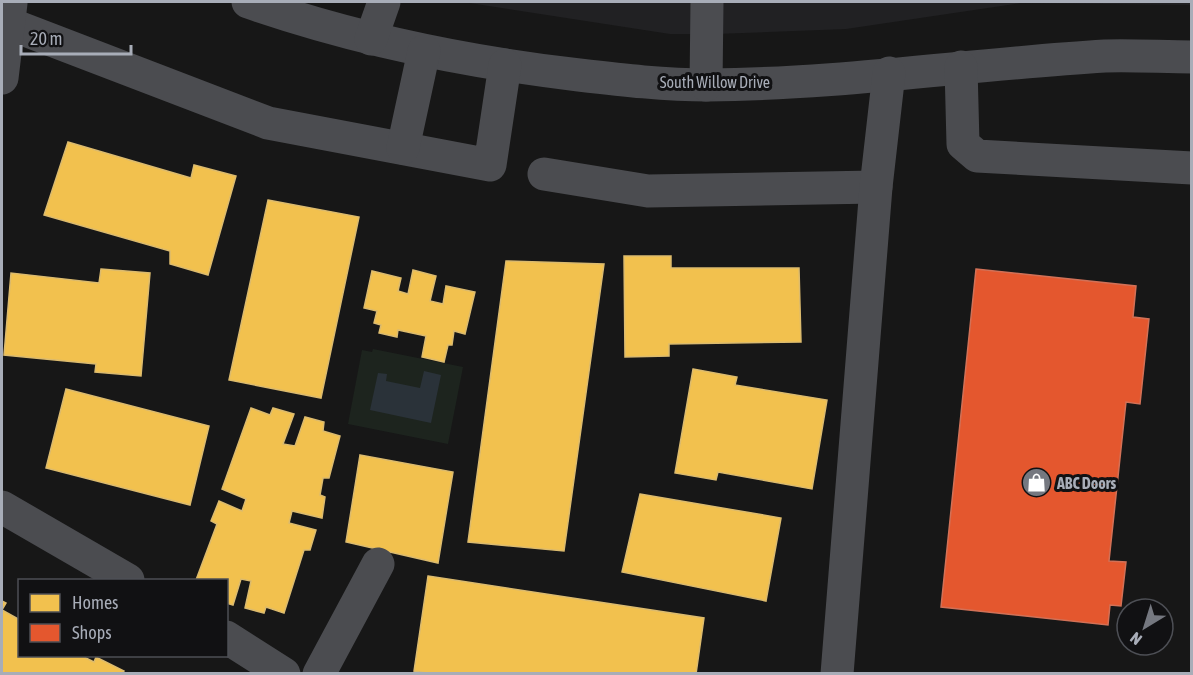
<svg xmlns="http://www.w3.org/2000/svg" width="1193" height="675" viewBox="0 0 1193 675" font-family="'Asap Condensed',sans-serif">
<rect width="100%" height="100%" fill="#171717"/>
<polygon fill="#212123" points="463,2 1191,2 1192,5 1021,3 846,29 715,34 670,34"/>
<polygon fill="#1d241e" points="373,349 463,367 448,444 348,424 362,350 372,352"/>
<polygon fill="#2a3239" points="424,371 441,375 431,423 370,410 378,373 387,374 386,381 420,388"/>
<g fill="#f2c14e" stroke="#dcbb6e" stroke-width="1.5">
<polygon points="68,142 191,178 194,165 236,176 208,275 170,264 170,251 44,215"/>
<polygon points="268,200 359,217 321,398 229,380"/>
<polygon points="624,256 671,256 671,268 799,268 801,342 669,344 669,356 625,357"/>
<polygon points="506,261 604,264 564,551 468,542"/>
<polygon points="101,269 150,273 141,376 95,372 96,364 4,355 11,273 99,283"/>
<polygon points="413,270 436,276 430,301 443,304 446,286 475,292 465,334 454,331 452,345 448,345 444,362 422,357 426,336 398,330 397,337 379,333 381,325 374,323 377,311 364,308 372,271 401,278 398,291 408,294"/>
<polygon points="693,369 737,377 735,385 827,400 812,489 718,472 716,480 675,473"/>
<polygon points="66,389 209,426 190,505 46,468"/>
<polygon points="251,408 270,415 273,408 294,414 283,444 295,446 305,417 324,422 323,431 340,436 329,478 323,478 320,495 325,497 322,518 292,511 289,523 316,530 310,550 304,550 284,613 266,607 264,613 245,608 251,581 241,579 233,605 226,603 226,580 196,580 217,524 211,521 219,501 242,511 246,499 222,489"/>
<polygon points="360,455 453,472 438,563 346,542"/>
<polygon points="640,494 781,518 766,601 622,572"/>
<polygon points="428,576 704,618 696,674 433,674 414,671"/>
<polygon points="2,601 6,603 2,610 20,620 20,656 82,656 94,662 96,657 124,671 122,674 2,674"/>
</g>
<polygon fill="#e4572e" stroke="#d27157" stroke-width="1.5" points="976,269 1136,286 1133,317 1149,319 1140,404 1126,402 1109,561 1126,562 1121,606 1110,605 1108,625 941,607"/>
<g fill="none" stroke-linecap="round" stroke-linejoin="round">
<g stroke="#4b4c50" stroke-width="33">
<path d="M248 2C355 39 466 62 579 75 622 80 665 85 708 85 841 84 973 64 1105 56 1134 55 1163 57 1192 57"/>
<polyline points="7,23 268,123 490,165 505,65"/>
<polyline points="371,39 384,2"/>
<polyline points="961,67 963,144 977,156 1192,168"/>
<polyline points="2,78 11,3"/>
<polyline points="706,85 707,2"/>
<polyline points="403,148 424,51"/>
<polyline points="544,174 648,191 876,187"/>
<polyline points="2,507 128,580"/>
<polyline points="226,637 284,674"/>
<polyline points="319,674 378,564"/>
<polyline points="837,674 876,187 889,73"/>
</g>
</g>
<defs>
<symbol id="shop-disc" viewBox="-11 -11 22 22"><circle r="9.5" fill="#757880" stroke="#111113"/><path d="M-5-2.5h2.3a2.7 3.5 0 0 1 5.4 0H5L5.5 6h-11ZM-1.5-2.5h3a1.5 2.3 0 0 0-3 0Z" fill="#fff"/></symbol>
</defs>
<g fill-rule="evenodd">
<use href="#shop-disc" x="1020" y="466" width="33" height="33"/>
</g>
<g text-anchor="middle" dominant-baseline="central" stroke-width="6" stroke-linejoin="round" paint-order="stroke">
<g font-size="16" fill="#a8adb8" stroke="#111113">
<text x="715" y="82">South Willow Drive</text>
</g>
<g font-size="16" font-weight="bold" fill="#a8adb8" stroke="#111113" text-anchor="start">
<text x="1057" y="483">ABC Doors</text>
</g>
</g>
<rect width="1193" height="675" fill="none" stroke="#a8adb8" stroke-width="6"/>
<rect x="18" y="579" width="210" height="78" fill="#111113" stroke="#4d4f55" stroke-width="1.5"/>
<rect x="30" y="594" width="30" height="18" fill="#f2c14e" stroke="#4d4f55" stroke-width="1.5"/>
<text x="72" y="609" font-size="18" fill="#a8adb8">Homes</text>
<rect x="30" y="624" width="30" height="18" fill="#e4572e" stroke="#4d4f55" stroke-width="1.5"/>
<text x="72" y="639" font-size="18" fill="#a8adb8">Shops</text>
<g transform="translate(1145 627) rotate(218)"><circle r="28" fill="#111113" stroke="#4d4f55" stroke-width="1.5"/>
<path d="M0-4.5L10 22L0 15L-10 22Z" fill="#757880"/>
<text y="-9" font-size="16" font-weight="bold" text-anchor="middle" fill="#a8adb8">N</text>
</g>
<path d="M21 45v9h110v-9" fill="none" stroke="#a8adb8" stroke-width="3"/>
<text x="30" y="45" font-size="18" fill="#a8adb8" stroke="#111113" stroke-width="4.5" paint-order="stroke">20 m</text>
</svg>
